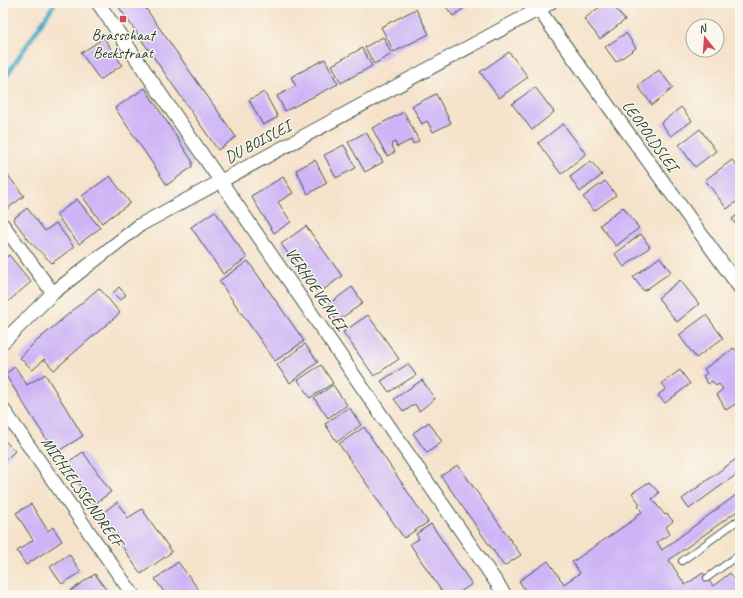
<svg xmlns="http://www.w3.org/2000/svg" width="743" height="598" viewBox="0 0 743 598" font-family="Caveat,sans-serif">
<rect width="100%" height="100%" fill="#fbf7ec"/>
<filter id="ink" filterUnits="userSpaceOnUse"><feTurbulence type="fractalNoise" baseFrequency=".025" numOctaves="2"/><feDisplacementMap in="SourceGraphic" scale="8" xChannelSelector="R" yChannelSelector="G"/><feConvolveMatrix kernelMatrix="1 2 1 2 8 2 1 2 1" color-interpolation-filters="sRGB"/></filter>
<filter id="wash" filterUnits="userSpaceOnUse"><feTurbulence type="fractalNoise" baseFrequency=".012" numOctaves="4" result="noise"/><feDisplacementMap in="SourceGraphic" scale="16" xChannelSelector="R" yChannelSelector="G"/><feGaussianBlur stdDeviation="0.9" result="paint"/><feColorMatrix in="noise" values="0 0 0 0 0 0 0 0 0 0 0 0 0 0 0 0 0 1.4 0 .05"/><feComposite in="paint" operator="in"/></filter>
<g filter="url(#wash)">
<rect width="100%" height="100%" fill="#f5e2ca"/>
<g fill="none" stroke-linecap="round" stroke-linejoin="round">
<polyline stroke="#49a7c8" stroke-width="4.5" points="3,81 55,3"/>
</g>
<g id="blocks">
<g fill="#ceb4f7">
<polygon points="116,3 142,3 236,137 218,150"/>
<polygon points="443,3 471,3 453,16"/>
<polygon points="605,3 611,3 625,20 600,39 584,19"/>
<polygon points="416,9 429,34 394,52 381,27"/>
<polygon points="626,33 636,48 616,62 605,47"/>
<polygon points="383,37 392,54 374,64 365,47"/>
<polygon points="104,38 122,65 100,80 81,53"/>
<polygon points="362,48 372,66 341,83 332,65"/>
<polygon points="509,52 528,77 499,98 480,72"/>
<polygon points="325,59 338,84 285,111 277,96 296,86 291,77"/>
<polygon points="659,70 673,88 652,105 638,86"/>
<polygon points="535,87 554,112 532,130 512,104"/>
<polygon points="145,88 192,161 192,167 167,185 115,108"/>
<polygon points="264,92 278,117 263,125 249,100"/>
<polygon points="436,94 451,123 433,132 427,121 422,124 412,106"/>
<polygon points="681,107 692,121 671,136 661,123"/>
<polygon points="404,112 419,141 413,144 411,140 397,147 395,142 391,144 395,152 387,156 372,128"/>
<polygon points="563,124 586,154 561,174 538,143"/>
<polygon points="700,129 716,151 695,167 679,145"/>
<polygon points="366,132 383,162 365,172 348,142"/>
<polygon points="344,145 356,168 336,178 324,155"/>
<polygon points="315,160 327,183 308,194 296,170"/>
<polygon points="732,160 740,170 740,199 727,209 705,180"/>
<polygon points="591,161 602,175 580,192 570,177"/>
<polygon points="3,169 24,196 7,209 3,204"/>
<polygon points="110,176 130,203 102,223 82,196"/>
<polygon points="283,177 293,193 278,202 291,222 274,233 251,196"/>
<polygon points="605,181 616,195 594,211 583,197"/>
<polygon points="77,199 100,228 79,244 56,215"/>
<polygon points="623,207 639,228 616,246 600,225"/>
<polygon points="27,208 45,231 56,223 74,247 52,263 30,242 13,219"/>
<polygon points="215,211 247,258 223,274 191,227"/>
<polygon points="740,213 740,230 732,219"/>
<polygon points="306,226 342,276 318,294 281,244"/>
<polygon points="641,234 650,247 624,267 615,254"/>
<polygon points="9,255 31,282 3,306 3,260"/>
<polygon points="660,257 671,272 644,291 633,277"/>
<polygon points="248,261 304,341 275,361 219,281"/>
<polygon points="680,280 699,304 677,322 658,298"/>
<polygon points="119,287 126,295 120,300 113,293"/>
<polygon points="352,287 363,303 337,321 326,306"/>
<polygon points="99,288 120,313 54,370 44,359 33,370 20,358 32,345"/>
<polygon points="368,315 399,359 374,376 343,332"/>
<polygon points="706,315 723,338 696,358 679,335"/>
<polygon points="305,344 318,362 290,383 277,365"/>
<polygon points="734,348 740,356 740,409 735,404 726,410 717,394 723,389 719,384 716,386 712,381 708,384 703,376 707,373 704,369"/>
<polygon points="408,364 416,375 389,392 381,381"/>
<polygon points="321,365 333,383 310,398 298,380"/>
<polygon points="15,367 27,385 45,374 83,436 55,453 5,374"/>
<polygon points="680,370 690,384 665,403 658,395 666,389 662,383"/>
<polygon points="422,380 435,399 419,411 415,404 404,412 394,399"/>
<polygon points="333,385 347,405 328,418 314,398"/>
<polygon points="349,407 361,425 337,442 325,424"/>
<polygon points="429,422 442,442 427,453 413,433"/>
<polygon points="364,427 428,522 404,538 339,444"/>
<polygon points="3,439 15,451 3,463"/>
<polygon points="83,452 111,492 93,505 65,464"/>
<polygon points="740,456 740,472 689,509 682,499"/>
<polygon points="458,465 521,555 504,566 441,476"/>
<polygon points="649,482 659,493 652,499 665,515 667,514 673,521 666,527 670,534 657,542 662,550 740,492 740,509 669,560 685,585 703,573 713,586 730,573 740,587 740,595 528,595 519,581 548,561 564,584 580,573 572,562 636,518 635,516 642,512 638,506 640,504 632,493"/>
<polygon points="117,502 128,518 142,509 172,552 141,574 100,515"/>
<polygon points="31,504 48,531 53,527 62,541 26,565 17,551 33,540 16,513"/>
<polygon points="431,524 472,584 456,595 444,595 410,544 419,539 416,534"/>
<polygon points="69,554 81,572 62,584 50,567"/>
<polygon points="178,562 199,590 192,595 166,595 155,579"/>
<polygon points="95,574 110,595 72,595 70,591"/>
</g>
</g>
</g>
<g filter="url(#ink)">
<use href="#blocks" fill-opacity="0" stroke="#3f564a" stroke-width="1"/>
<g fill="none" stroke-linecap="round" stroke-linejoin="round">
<defs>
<g id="service">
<polyline points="682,561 740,519"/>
<polyline points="707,578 740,554"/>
</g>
<g id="minor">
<polyline points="98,3 505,595"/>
<polyline points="534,3 740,288"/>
<polyline points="3,225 53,293"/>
<polyline points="3,342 53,293 140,225 550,3"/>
<polyline points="3,409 133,595"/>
</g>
</defs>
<use href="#service" stroke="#3f564a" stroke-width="8"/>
<use href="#minor" stroke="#3f564a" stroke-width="15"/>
<use href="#service" stroke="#fff" stroke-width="6"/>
<use href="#minor" stroke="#fff" stroke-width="13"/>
</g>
</g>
<rect fill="#d1495b" stroke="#fbf7ec" stroke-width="1.5" x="119" y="15" width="8" height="8" rx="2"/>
<g text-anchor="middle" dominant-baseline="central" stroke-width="3" stroke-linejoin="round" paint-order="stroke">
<g font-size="16" fill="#1f3d34" stroke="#fbf7ec">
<text x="123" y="35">Brasschaat<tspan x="123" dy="18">Beekstraat</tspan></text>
</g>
<g font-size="16" fill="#1f3d34" stroke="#fbf7ec">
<text transform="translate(650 136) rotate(54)">LEOPOLDSLEI</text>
<text transform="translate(258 142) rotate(-28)">DU BOISLEI</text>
<text transform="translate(316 289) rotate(56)">VERHOEVENLEI</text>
<text transform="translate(82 492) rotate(55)">MICHIELSSENDREEF</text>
</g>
</g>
<rect width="743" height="598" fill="none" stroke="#fbf7ec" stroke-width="16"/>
<g transform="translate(705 38) rotate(343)"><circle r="19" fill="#fbf7ec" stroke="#a3ada2"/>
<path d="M0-3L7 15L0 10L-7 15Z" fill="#d1495b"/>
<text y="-6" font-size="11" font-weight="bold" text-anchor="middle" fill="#1f3d34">N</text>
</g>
</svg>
